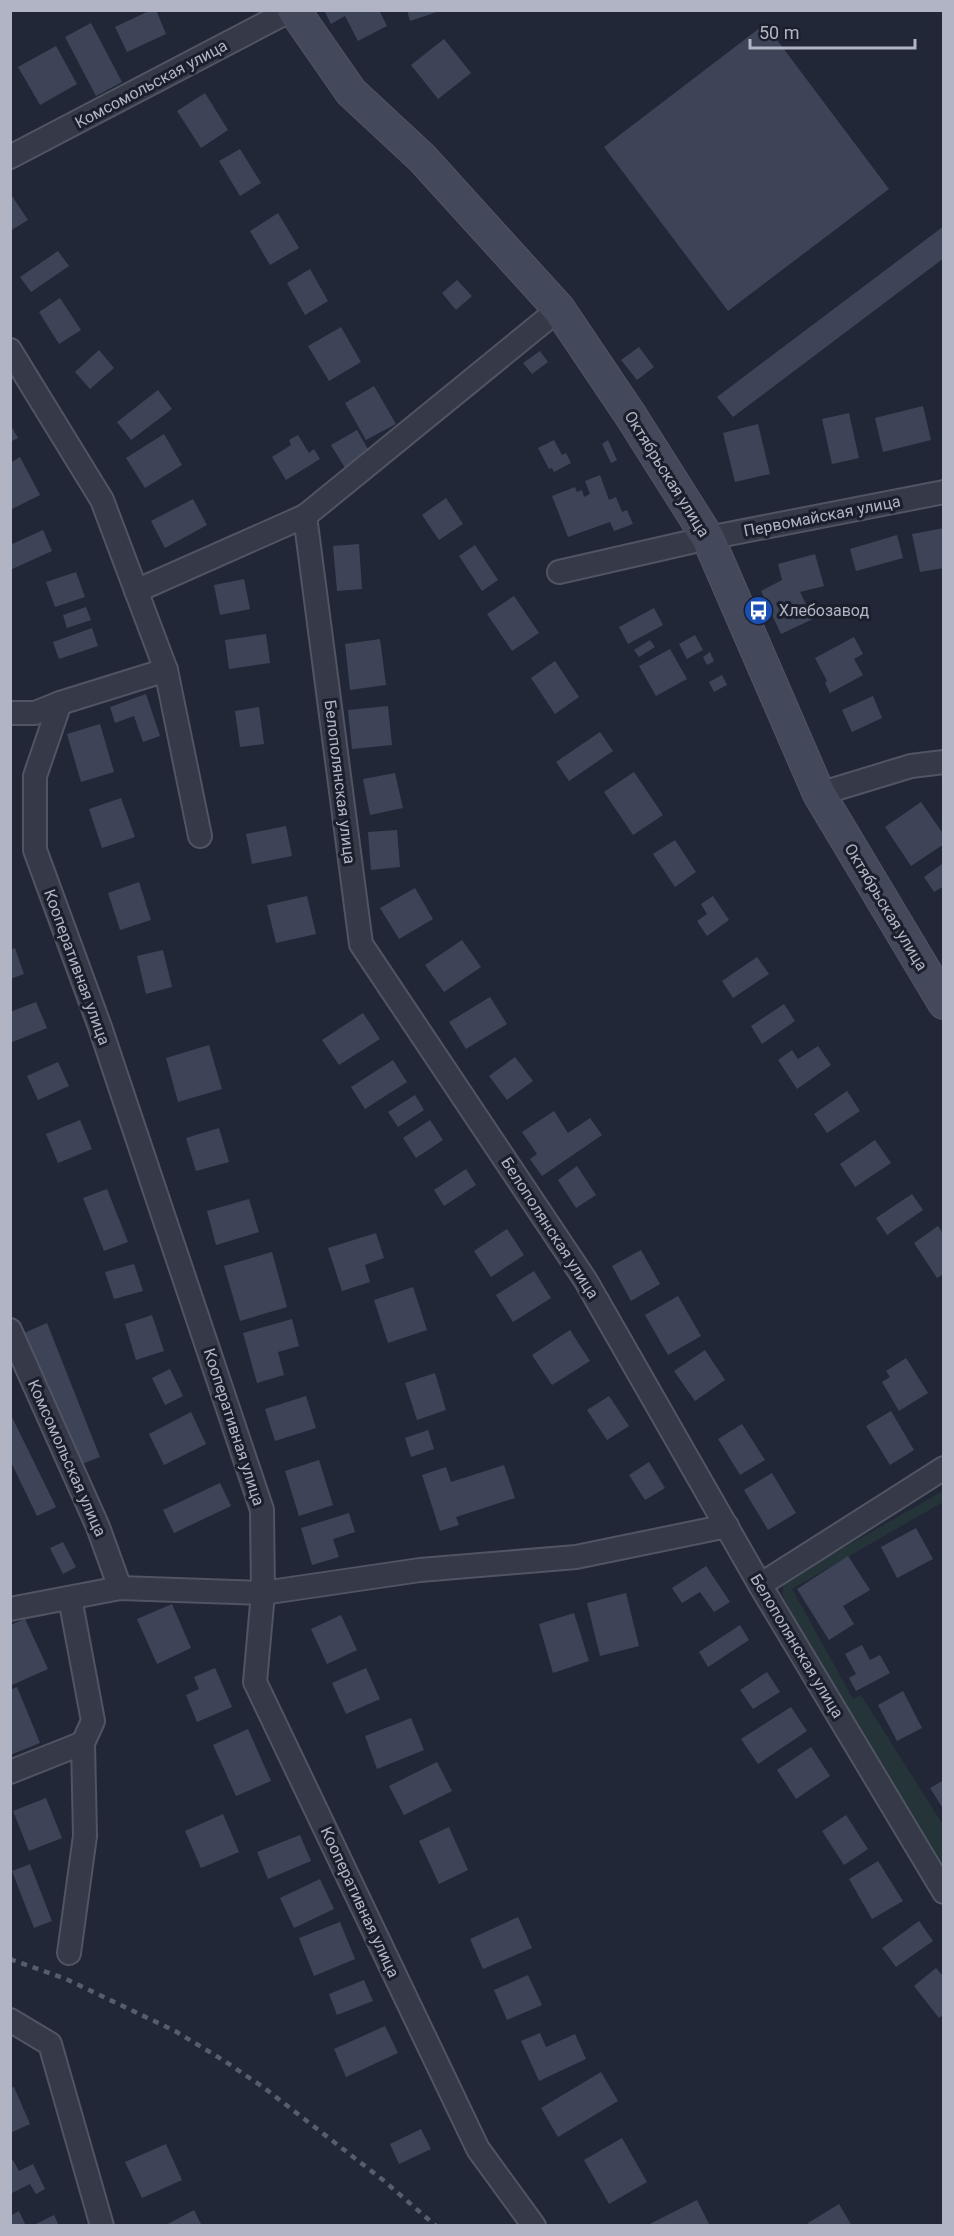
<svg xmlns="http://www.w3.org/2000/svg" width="954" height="2236" viewBox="0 0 954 2236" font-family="Roboto,sans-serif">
<rect width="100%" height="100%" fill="#222737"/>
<polygon fill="#253439" points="943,1491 943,1502 792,1589 853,1699 861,1695 943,1825 943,1869 866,1744 786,1604 782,1594 784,1583 794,1576"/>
<g fill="#3e4457">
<polygon points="151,10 156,10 166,34 127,52 115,27"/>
<polygon points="324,10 379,10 387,26 358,41 345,16 331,24"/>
<polygon points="407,10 440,10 440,11 410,21"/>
<polygon points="91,23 122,82 96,96 65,37"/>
<polygon points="765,24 889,189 728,311 604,147"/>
<polygon points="444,39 471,73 438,99 411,65"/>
<polygon points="56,46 77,84 40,105 18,67"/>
<polygon points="205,93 228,130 201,148 177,111"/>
<polygon points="240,149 261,183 240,196 219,161"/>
<polygon points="10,193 28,220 10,231"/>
<polygon points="278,213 299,248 270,265 250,231"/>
<polygon points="944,226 944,258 733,417 717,397"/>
<polygon points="58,251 69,266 31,292 20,277"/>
<polygon points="310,269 328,301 305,315 287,283"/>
<polygon points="457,280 472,296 456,310 442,293"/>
<polygon points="60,298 81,330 59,344 39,312"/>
<polygon points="341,327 361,362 329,381 308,346"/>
<polygon points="639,347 654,367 637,380 621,360"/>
<polygon points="99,350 114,368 90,389 75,372"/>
<polygon points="540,351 548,362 532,374 523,363"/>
<polygon points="374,386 396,424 366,440 345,403"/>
<polygon points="158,390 172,409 131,440 117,422"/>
<polygon points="923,406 931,440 883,452 875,418"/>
<polygon points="849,413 859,458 832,464 822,419"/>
<polygon points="10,424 18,438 10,442"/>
<polygon points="758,424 770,474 735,482 723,433"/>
<polygon points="357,430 370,453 345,468 331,445"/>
<polygon points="164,434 182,465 145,488 126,458"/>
<polygon points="298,435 309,453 314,449 320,459 286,480 272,457 291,445 289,440"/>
<polygon points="554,440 562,455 566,453 571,463 554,472 552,468 549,469 538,448"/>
<polygon points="608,440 617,460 611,463 602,444"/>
<polygon points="20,457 40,495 10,510 10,463"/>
<polygon points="600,475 609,500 616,497 622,512 627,510 633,524 614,531 610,522 568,537 552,496 575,487 577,492 582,490 584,497 590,494 585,481"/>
<polygon points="446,498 463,524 439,540 422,515"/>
<polygon points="193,499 207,525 165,548 151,521"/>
<polygon points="944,528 944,568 920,572 912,534"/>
<polygon points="43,530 52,551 10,570 10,545"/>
<polygon points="897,535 903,558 856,571 850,549"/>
<polygon points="359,544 362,589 337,591 333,546"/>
<polygon points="475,545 498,580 482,591 459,556"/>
<polygon points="815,554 824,586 800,592 813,619 781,634 761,591 782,580 778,564"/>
<polygon points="76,572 85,597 55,607 46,582"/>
<polygon points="244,579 250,609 220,615 214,585"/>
<polygon points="514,596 539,633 512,651 487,614"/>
<polygon points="86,607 91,620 67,628 63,615"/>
<polygon points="654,608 663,625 628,644 619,627"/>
<polygon points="92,628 98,646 59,659 53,642"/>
<polygon points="266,634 270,663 229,669 225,640"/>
<polygon points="695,635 703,650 687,659 679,644"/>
<polygon points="854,637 863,654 854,659 863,675 830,693 825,683 827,681 815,658"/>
<polygon points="380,639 386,685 350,690 345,644"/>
<polygon points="650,640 655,647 639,657 634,650"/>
<polygon points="670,649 687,679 656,696 639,666"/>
<polygon points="710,652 714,661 707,665 703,657"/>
<polygon points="555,661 579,697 555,714 531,678"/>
<polygon points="722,675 727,685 714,692 709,682"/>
<polygon points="146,694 160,736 143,742 134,716 115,723 110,707"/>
<polygon points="873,696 882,718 852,732 842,710"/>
<polygon points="388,706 392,745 352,749 348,710"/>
<polygon points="259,707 264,744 240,747 235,711"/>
<polygon points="100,724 114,772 81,782 67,734"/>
<polygon points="600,732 613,751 569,781 556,762"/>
<polygon points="634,772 663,815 633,835 604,792"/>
<polygon points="395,773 403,808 370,815 363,779"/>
<polygon points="121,798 135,837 102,848 89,809"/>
<polygon points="921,802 944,835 944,844 911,866 885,827"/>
<polygon points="286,826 292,856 252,864 246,834"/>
<polygon points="397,830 400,867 371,870 368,832"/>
<polygon points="675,840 696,872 675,887 653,854"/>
<polygon points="942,864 944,867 944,886 934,892 924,877"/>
<polygon points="139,882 151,920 120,930 108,893"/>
<polygon points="415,888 433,919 399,939 380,908"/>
<polygon points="307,896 316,934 276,943 267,905"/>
<polygon points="713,896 729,920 707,936 697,921 707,914 701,904"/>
<polygon points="462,940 481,967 444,992 425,965"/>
<polygon points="15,948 24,974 10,979 10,950"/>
<polygon points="163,950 172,987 146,994 137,956"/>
<polygon points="757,957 769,974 733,998 722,981"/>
<polygon points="490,997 507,1024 466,1049 449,1022"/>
<polygon points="36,1002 47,1028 10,1043 10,1012"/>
<polygon points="784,1004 795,1021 762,1044 751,1026"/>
<polygon points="363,1013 380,1039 339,1065 322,1040"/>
<polygon points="209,1045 222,1089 178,1102 166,1058"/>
<polygon points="818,1046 831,1065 797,1089 778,1060 792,1050 798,1059"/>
<polygon points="515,1057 533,1081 507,1100 489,1076"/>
<polygon points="393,1060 407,1082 365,1109 351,1087"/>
<polygon points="58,1062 69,1086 38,1100 27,1076"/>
<polygon points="847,1091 860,1111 827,1133 814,1114"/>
<polygon points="415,1095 424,1110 398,1127 388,1112"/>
<polygon points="554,1111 568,1133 590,1118 602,1135 542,1176 530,1159 537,1154 522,1132"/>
<polygon points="80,1120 92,1149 58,1163 46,1134"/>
<polygon points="430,1120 443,1140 416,1158 403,1138"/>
<polygon points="219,1128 229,1162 196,1171 186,1138"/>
<polygon points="875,1140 891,1163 855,1187 840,1164"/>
<polygon points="577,1166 596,1195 576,1208 558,1180"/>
<polygon points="466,1169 476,1185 444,1206 434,1190"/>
<polygon points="107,1189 128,1242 104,1251 83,1198"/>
<polygon points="912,1194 923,1210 887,1235 876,1218"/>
<polygon points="249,1199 259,1232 216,1245 207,1211"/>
<polygon points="938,1226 944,1235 944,1274 937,1278 914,1243"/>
<polygon points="507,1229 524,1255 491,1277 474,1251"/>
<polygon points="376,1233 384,1258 365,1265 370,1282 342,1291 328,1248"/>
<polygon points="641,1250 660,1284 631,1301 612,1266"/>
<polygon points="272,1252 287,1307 240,1321 224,1266"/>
<polygon points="134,1264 143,1291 114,1299 105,1272"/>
<polygon points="534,1271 551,1298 513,1322 496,1295"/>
<polygon points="413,1287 427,1330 388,1343 374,1300"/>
<polygon points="678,1296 701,1336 668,1355 645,1315"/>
<polygon points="152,1315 164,1351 136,1360 125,1324"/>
<polygon points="292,1319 299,1346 278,1352 284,1375 257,1383 243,1333"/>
<polygon points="47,1323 100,1457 77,1466 24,1333"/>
<polygon points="570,1330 590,1361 552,1385 532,1355"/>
<polygon points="705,1350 725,1380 695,1401 674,1371"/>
<polygon points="906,1358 928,1393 899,1411 882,1382 890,1377 886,1371"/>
<polygon points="170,1369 183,1396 165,1405 152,1378"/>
<polygon points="435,1373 446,1410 417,1420 405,1383"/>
<polygon points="306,1396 316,1428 275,1441 265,1409"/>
<polygon points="609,1396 629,1426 607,1440 587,1410"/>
<polygon points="891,1411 914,1450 890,1465 866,1426"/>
<polygon points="191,1412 206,1444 164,1465 149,1434"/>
<polygon points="10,1413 56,1507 37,1516 10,1460"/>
<polygon points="742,1424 765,1460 740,1475 718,1439"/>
<polygon points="428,1430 434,1449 411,1457 405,1438"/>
<polygon points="319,1460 333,1505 299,1516 285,1471"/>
<polygon points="649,1462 665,1488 645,1500 629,1475"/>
<polygon points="504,1465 515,1498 456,1517 459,1525 440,1531 422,1475 446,1467 451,1482"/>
<polygon points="772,1473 796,1513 768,1530 744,1490"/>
<polygon points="220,1483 231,1506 174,1533 163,1510"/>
<polygon points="349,1513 355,1532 333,1539 339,1557 312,1565 301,1528"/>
<polygon points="916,1528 933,1559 897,1578 881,1547"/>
<polygon points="63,1542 76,1567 63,1574 50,1548"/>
<polygon points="848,1556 870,1590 843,1606 854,1624 829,1640 797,1589"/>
<polygon points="706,1566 730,1602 714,1612 700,1592 682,1603 672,1588"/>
<polygon points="626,1593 639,1646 600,1656 587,1603"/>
<polygon points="172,1604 191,1648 157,1664 137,1619"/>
<polygon points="574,1613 589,1661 553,1673 539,1624"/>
<polygon points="341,1615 357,1650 327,1664 311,1629"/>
<polygon points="25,1619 48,1669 12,1685 10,1625"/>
<polygon points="740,1625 749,1640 708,1667 699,1652"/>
<polygon points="862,1645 870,1660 880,1655 890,1673 856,1691 849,1678 856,1674 845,1654"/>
<polygon points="215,1668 232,1707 197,1722 186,1695 199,1689 194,1677"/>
<polygon points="366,1668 380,1699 346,1714 332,1683"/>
<polygon points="767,1672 780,1692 753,1709 740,1690"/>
<polygon points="17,1687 40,1743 10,1755 10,1690"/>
<polygon points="903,1691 922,1728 897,1741 878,1705"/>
<polygon points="791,1707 807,1731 758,1764 741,1739"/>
<polygon points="411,1718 424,1750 377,1769 365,1736"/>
<polygon points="248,1729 271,1781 236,1796 213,1745"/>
<polygon points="811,1747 830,1776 796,1799 777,1770"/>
<polygon points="437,1762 452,1791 404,1815 389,1786"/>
<polygon points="944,1780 944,1810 930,1788"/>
<polygon points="46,1798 62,1838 29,1851 13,1811"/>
<polygon points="223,1814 239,1852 201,1868 185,1831"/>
<polygon points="846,1815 868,1849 844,1865 822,1831"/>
<polygon points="449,1827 468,1870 439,1884 419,1841"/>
<polygon points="300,1835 311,1861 268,1879 257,1852"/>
<polygon points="878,1861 903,1901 872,1919 849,1879"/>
<polygon points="30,1864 52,1921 34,1928 12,1871"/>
<polygon points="320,1879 334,1909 294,1928 280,1898"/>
<polygon points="518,1917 532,1948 483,1969 470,1939"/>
<polygon points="919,1921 933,1941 896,1967 882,1948"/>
<polygon points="340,1922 355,1959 314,1976 299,1938"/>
<polygon points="936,1968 944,1977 944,2014 939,2018 914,1986"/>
<polygon points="528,1975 542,2005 507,2020 494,1990"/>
<polygon points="364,1980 373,2001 337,2015 329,1994"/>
<polygon points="385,2026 398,2053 346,2077 334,2049"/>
<polygon points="540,2033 546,2047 575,2034 586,2059 539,2081 521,2041"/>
<polygon points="601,2072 618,2101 558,2137 541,2108"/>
<polygon points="14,2087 30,2124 10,2133 10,2088"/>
<polygon points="421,2129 431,2149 399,2164 390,2144"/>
<polygon points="622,2138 647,2182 609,2204 584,2160"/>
<polygon points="166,2144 182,2180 142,2198 125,2162"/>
<polygon points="13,2160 19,2171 33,2164 45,2189 36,2194 30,2184 10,2194 10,2161"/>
<polygon points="697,2200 710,2226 646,2226"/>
<polygon points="839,2204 852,2226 810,2226 808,2223"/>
<polygon points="194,2210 202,2226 164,2226"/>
<polygon points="19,2211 26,2226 10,2226 10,2216"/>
<polygon points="54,2215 59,2226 32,2226"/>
</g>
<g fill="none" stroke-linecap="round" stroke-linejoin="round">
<defs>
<g id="street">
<polyline points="10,157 291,10"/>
<polyline points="10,350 102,500 166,670 200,836"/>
<polyline points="305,516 361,944 586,1281 760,1585 944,1892"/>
<polyline points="559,572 708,538 944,492"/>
<polyline points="136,591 305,516 559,309"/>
<polyline points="166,670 60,703 35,776 35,850 100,1027 262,1510 263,1593 255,1682 478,2149 534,2226"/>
<polyline points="10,713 35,713 60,703"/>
<polyline points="819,794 911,766 944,762"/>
<polyline points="10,1330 98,1527 120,1588"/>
<polyline points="760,1585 944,1468"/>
<polyline points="10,1609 120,1588 263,1593 420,1570 576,1557 727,1526"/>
<polyline points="10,1772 83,1743"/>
<polyline points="69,1953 85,1836 83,1743 93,1721 70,1598"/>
<polyline points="10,2020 50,2044 102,2226"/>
</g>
<polyline id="secondary" points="294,10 351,92 422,158 559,309 631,416 708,538 819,794 944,1003"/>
</defs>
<use href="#street" stroke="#505463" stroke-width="26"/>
<use href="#secondary" stroke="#505463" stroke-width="34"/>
<use href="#street" stroke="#353948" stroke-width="22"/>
<use href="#secondary" stroke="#44485b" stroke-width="32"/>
<polyline stroke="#575c6f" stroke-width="4.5" stroke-dasharray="6 6" stroke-linecap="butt" points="10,1959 66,1979 175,2031 223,2060 263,2087 383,2180 436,2226"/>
</g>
<defs>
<symbol id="bus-disc" viewBox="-11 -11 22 22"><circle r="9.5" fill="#1a4fb4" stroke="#1b1f2c"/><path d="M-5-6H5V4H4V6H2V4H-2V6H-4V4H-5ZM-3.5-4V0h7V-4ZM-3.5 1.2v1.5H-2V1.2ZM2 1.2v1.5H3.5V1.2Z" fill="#fff"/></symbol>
</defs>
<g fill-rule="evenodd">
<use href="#bus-disc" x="742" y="594" width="33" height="33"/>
</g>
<g text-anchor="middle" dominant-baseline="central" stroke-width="6" stroke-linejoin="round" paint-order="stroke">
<g font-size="16" fill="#b0b4c4" stroke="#1b1f2c">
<text transform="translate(151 84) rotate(-28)">Комсомольская улица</text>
<text transform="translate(667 474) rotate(58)">Октябрьская улица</text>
<text transform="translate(822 516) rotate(-11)">Первомайская улица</text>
<text transform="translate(340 782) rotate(83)">Белополянская улица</text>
<text transform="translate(886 907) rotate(59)">Октябрьская улица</text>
<text transform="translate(77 967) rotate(70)">Кооперативная улица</text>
<text transform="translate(550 1228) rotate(57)">Белополянская улица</text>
<text transform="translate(234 1427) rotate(72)">Кооперативная улица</text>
<text transform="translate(67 1458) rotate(66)">Комсомольская улица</text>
<text transform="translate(797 1646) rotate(59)">Белополянская улица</text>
<text transform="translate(360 1902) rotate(65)">Кооперативная улица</text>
</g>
<g font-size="16" fill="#b0b4c4" stroke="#1b1f2c" text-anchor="start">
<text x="779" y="610">Хлебозавод</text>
</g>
</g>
<rect width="954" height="2236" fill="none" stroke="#b0b4c4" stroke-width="24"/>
<path d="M750 39v9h165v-9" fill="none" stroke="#b0b4c4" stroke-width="3"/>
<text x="759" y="39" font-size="18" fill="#b0b4c4" stroke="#1b1f2c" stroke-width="4.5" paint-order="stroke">50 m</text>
</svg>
